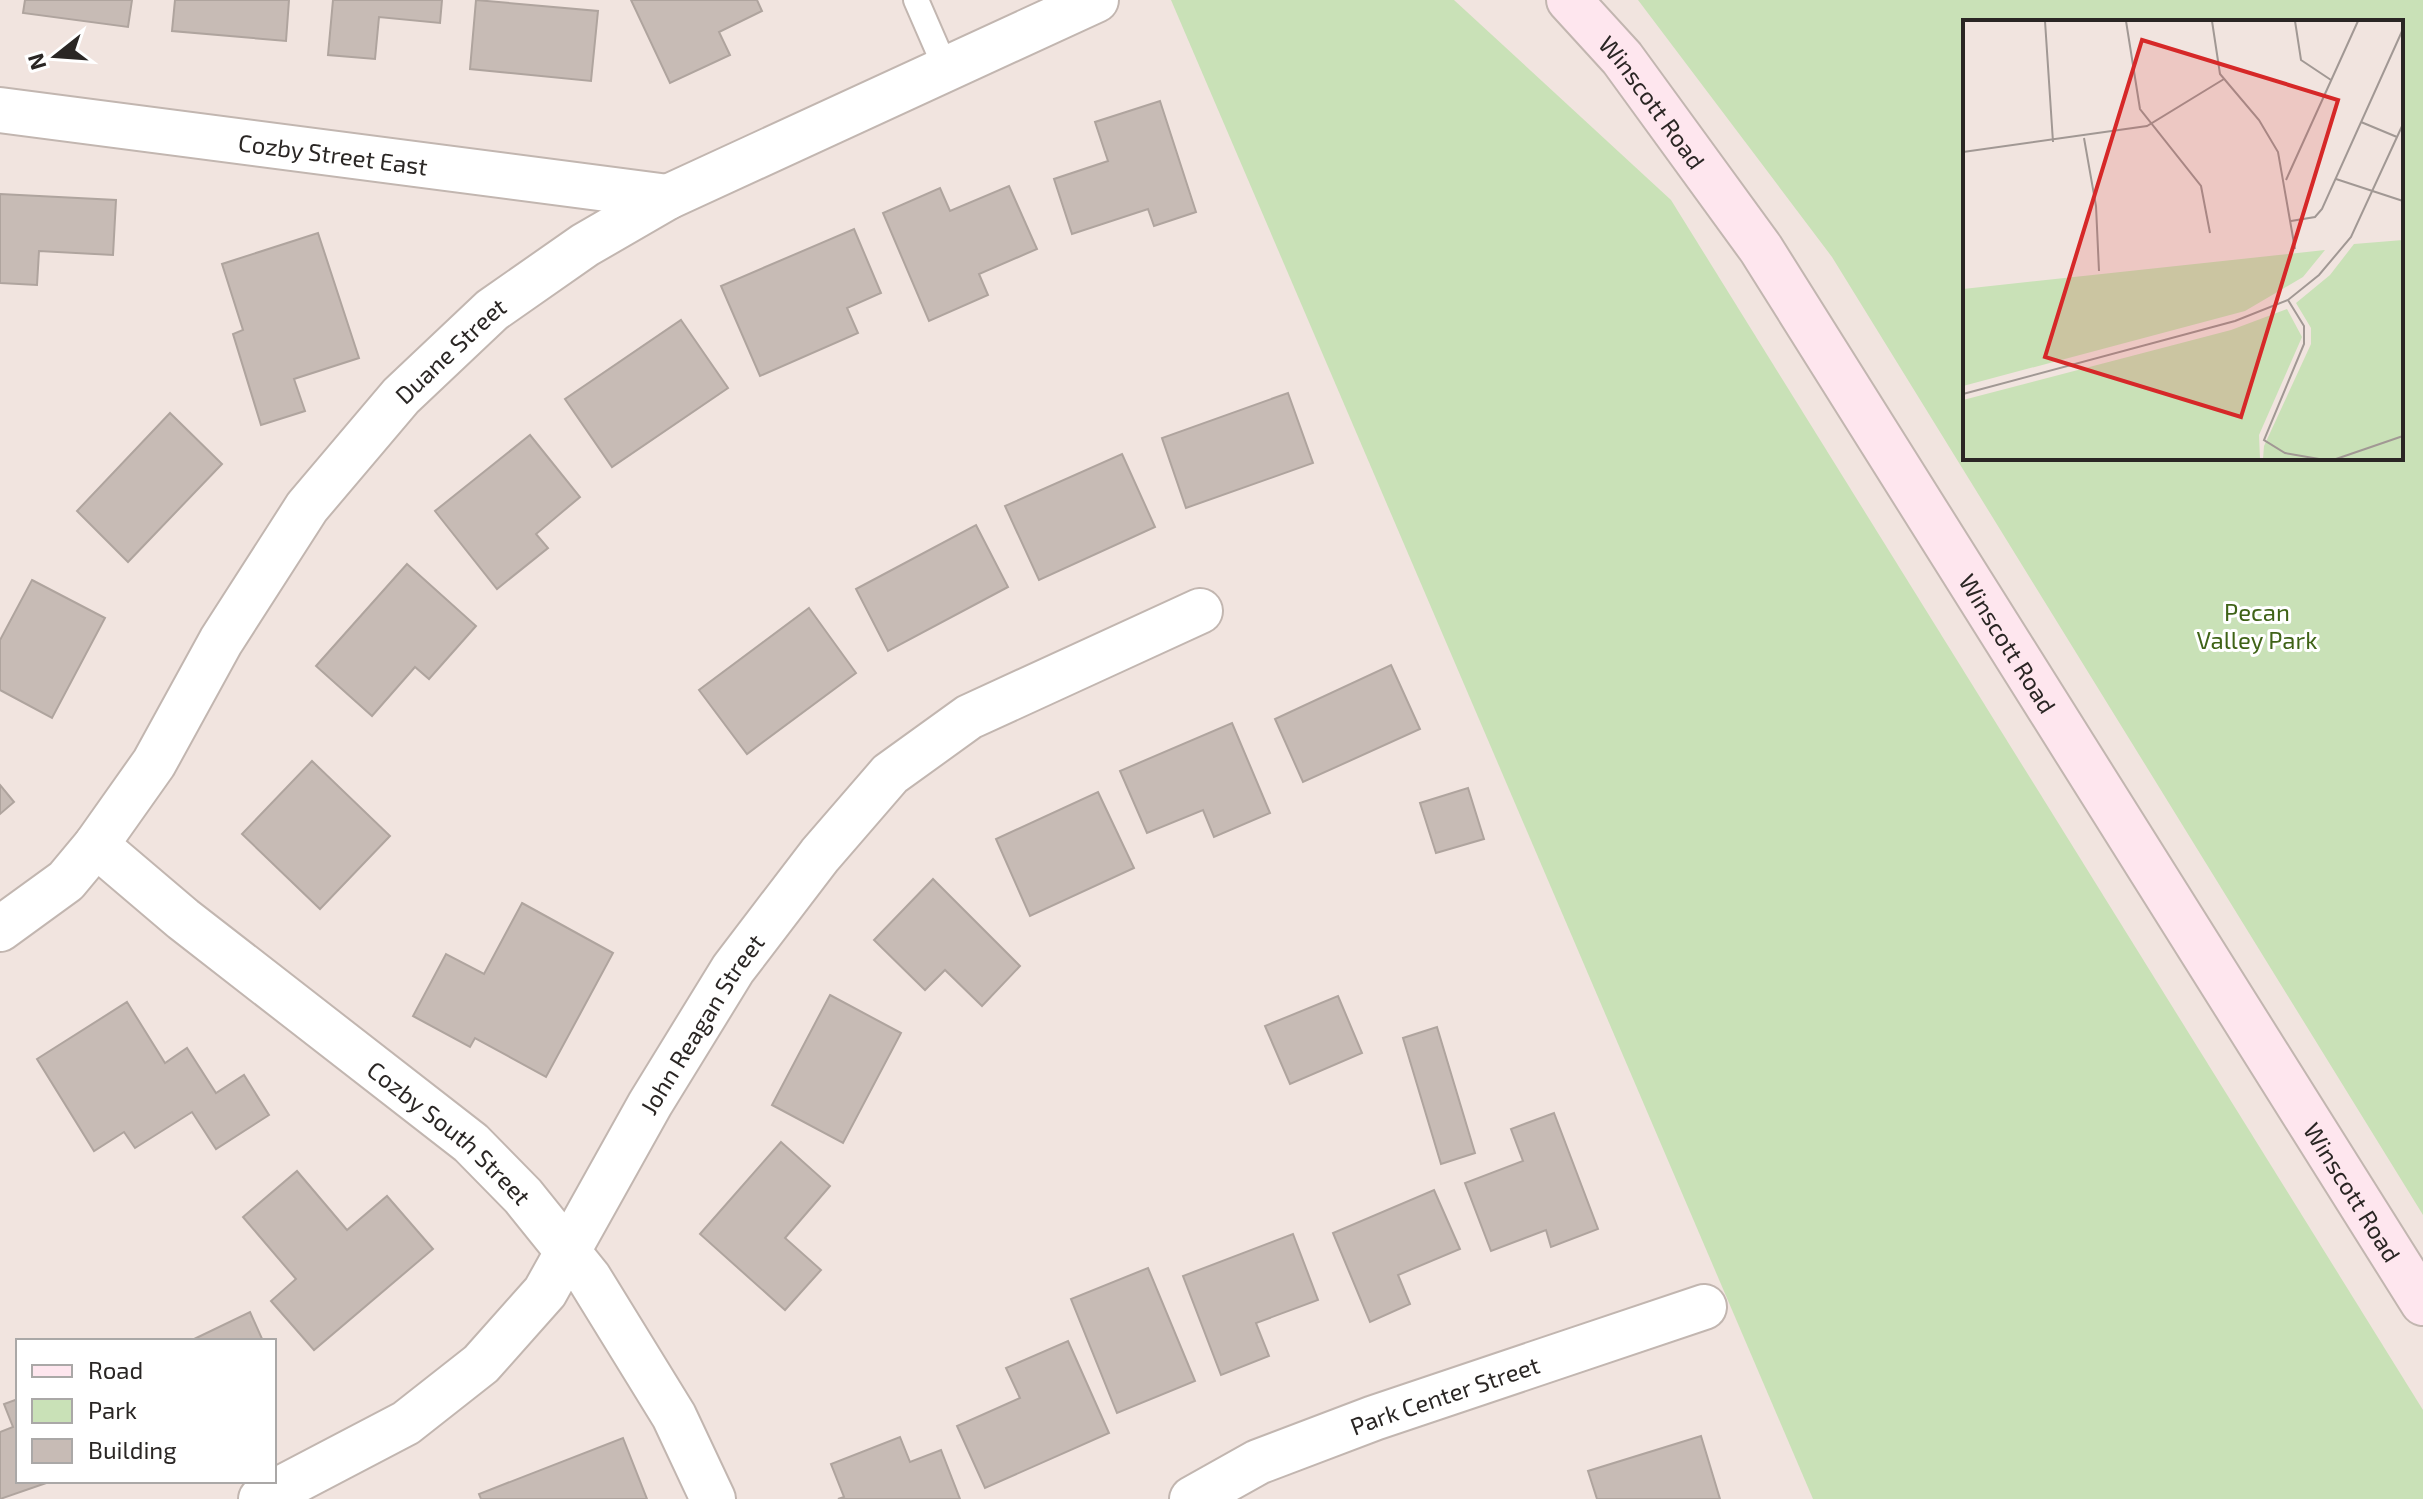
<svg xmlns="http://www.w3.org/2000/svg" width="2423" height="1499" viewBox="0 0 2423 1499" font-family="'Exo 2',sans-serif">
<rect width="100%" height="100%" fill="#f1e4df"/>
<g fill="#c9e1b7" fill-rule="evenodd">
<polygon points="1171,0 1454,0 1671,200 2423,1410 2423,1499 1813,1499"/>
<path d="M1638 0H2423V1215L1832 257ZM1965 22H2401V458H1965Z"/>
</g>
<g fill="#c7bbb5" stroke="#afa49e" stroke-width="2">
<polygon points="25,0 132,0 128,27 23,13"/>
<polygon points="175,0 289,0 286,41 172,31"/>
<polygon points="333,0 442,0 440,23 379,17 375,59 328,55"/>
<polygon points="476,0 598,11 591,81 470,69"/>
<polygon points="631,0 757,0 762,11 719,32 730,55 670,83"/>
<polygon points="1160,101 1196,212 1154,226 1148,209 1072,234 1054,179 1108,161 1095,122"/>
<polygon points="1009,186 1037,249 979,274 988,295 929,321 883,213 940,188 950,211"/>
<polygon points="0,194 116,200 113,255 39,251 37,285 0,283"/>
<polygon points="854,229 881,293 847,308 858,333 760,376 721,286"/>
<polygon points="318,233 359,358 294,379 305,411 261,425 233,334 243,330 222,264"/>
<polygon points="681,320 728,388 612,467 565,399"/>
<polygon points="1288,393 1313,463 1186,508 1162,438"/>
<polygon points="170,413 222,464 128,562 77,511"/>
<polygon points="530,435 580,497 536,534 548,548 497,589 435,511"/>
<polygon points="1122,454 1155,527 1039,580 1005,506"/>
<polygon points="976,525 1008,587 888,651 856,589"/>
<polygon points="407,564 476,626 429,679 415,667 372,716 316,666"/>
<polygon points="32,580 105,618 52,718 0,690 0,640"/>
<polygon points="809,608 856,673 747,754 699,690"/>
<polygon points="1391,665 1420,729 1303,782 1275,719"/>
<polygon points="1232,723 1270,813 1214,837 1203,810 1147,833 1120,771"/>
<polygon points="312,761 390,836 320,909 242,834"/>
<polygon points="0,785 14,802 0,814"/>
<polygon points="1468,788 1484,839 1436,853 1420,803"/>
<polygon points="1098,792 1134,868 1030,916 996,839"/>
<polygon points="933,879 1020,966 982,1006 945,970 925,990 874,940"/>
<polygon points="522,903 613,953 546,1077 475,1038 470,1047 413,1016 446,954 484,974"/>
<polygon points="830,995 901,1033 843,1143 772,1105"/>
<polygon points="1338,996 1362,1053 1290,1084 1265,1026"/>
<polygon points="127,1002 165,1063 187,1048 216,1093 244,1075 269,1115 216,1149 192,1112 135,1148 124,1132 94,1151 37,1059"/>
<polygon points="1437,1027 1475,1153 1441,1164 1403,1038"/>
<polygon points="1554,1113 1598,1229 1551,1247 1546,1230 1491,1251 1465,1183 1523,1161 1511,1129"/>
<polygon points="781,1142 830,1186 785,1238 821,1270 785,1310 700,1234"/>
<polygon points="297,1171 347,1230 387,1196 433,1249 314,1350 271,1301 296,1279 243,1217"/>
<polygon points="1434,1190 1460,1249 1398,1275 1410,1304 1370,1322 1333,1233"/>
<polygon points="1293,1234 1318,1300 1256,1323 1269,1356 1221,1375 1183,1276"/>
<polygon points="1148,1268 1195,1381 1117,1413 1071,1299"/>
<polygon points="250,1312 263,1341 190,1341"/>
<polygon points="1068,1341 1109,1433 985,1488 957,1426 1020,1398 1006,1368"/>
<polygon points="18,1399 18,1481 52,1481 0,1499 0,1432 13,1427 4,1404"/>
<polygon points="1701,1436 1720,1499 1597,1499 1588,1471"/>
<polygon points="900,1437 910,1462 941,1450 960,1499 838,1499 844,1497 831,1464"/>
<polygon points="623,1438 647,1499 481,1499 479,1494"/>
</g>
<g fill="none" stroke-linecap="round" stroke-linejoin="round">
<defs>
<polyline id="lane" points="916,0 946,69"/>
<g id="street">
<path id="s1" d="M0 110 668 197"/>
<path id="s2" d="M96 845 183 919 471 1143 523 1196 589 1278 674 1416 713 1499"/>
<path id="s3" d="M0 929 66 881 96 845 154 763 221 641 307 507 401 396 492 310 585 245 668 197 1096 0"/>
<path id="s4" d="M261 1499 406 1423 481 1364 545 1292 650 1104 733 969 820 855 890 774 969 717 1200 611"/>
<path id="s5" d="M1192 1499 1258 1462 1374 1418 1704 1307"/>
</g>
<g id="secondary">
<path id="s6" d="M1569 0 1622 58 1761 249 2423 1303"/>
</g>
</defs>
<use href="#lane" stroke="#c2b6b0" stroke-width="28"/>
<use href="#street" stroke="#c2b6b0" stroke-width="48"/>
<use href="#secondary" stroke="#c2b6b0" stroke-width="48"/>
<use href="#lane" stroke="#fff" stroke-width="24"/>
<use href="#street" stroke="#fff" stroke-width="44"/>
<use href="#secondary" stroke="#fee6ee" stroke-width="44"/>
</g>
<g text-anchor="middle" dominant-baseline="central" stroke-width="6" stroke-linejoin="round" paint-order="stroke">
<g font-size="24" fill="#2a2624" stroke="#fff">
<text stroke="none"><textPath href="#s6" startOffset="132">Winscott Road</textPath></text>
<text stroke="none"><textPath href="#s1" startOffset="336">Cozby Street East</textPath></text>
<text stroke="none"><textPath href="#s3" startOffset="740">Duane Street</textPath></text>
<text stroke="none"><textPath href="#s6" startOffset="780">Winscott Road</textPath></text>
<text stroke="none"><textPath href="#s4" startOffset="666">John Reagan Street</textPath></text>
<text stroke="none"><textPath href="#s2" startOffset="456">Cozby South Street</textPath></text>
<text stroke="none"><textPath href="#s6" startOffset="1428">Winscott Road</textPath></text>
<text stroke="none"><textPath href="#s5" startOffset="274">Park Center Street</textPath></text>
</g>
<g font-size="24" fill="#3f6317" stroke="#fff">
<text x="2257" y="611">Pecan<tspan x="2257" dy="28">Valley Park</tspan></text>
</g>
</g>
<g transform="translate(1963 20)">
<rect width="440" height="440" fill="#f1e4df"/>
<path d="M440 220V439H300L301 426 348 324V308L333 283 367 255 391 224ZM362 230 340 257 282 291 0 366V269ZM324 289 339 317 296 415 297 439H0V380L268 310Z" fill="#c9e1b7"/>
<path fill="none" stroke="#a19894" stroke-width="2" d="M82 1 90 122M163 1 177 89 238 166 247 213M249 1 257 54 296 100 315 132 332 229M332 1 338 40 368 60M398 102 434 117M121 118 133 186 136 251M0 132 184 106 261 59M373 159 440 181M323 160 395 1M328 201 352 197 359 189 440 9M325 280 341 306V324L301 420 322 433 356 439M0 374 272 301 325 280 356 255 388 217 440 104M373 439 440 416"/>
<path fill="#d62828" fill-opacity="0.15" stroke="#d62828" stroke-width="4" d="M179 20 375 80 278 397 82 337Z"/>
<rect width="440" height="440" fill="none" stroke="#2a2624" stroke-width="4"/>
</g>
<rect x="16" y="1339" width="260" height="144" fill="#ffffff" stroke="#aaa8a7" stroke-width="2"/>
<rect x="32" y="1365" width="40" height="12" fill="#fee6ee" stroke="#aaa8a7" stroke-width="2"/>
<text x="88" y="1379" font-size="24" fill="#2a2624">Road</text>
<rect x="32" y="1399" width="40" height="24" fill="#c9e1b7" stroke="#aaa8a7" stroke-width="2"/>
<text x="88" y="1419" font-size="24" fill="#2a2624">Park</text>
<rect x="32" y="1439" width="40" height="24" fill="#c7bbb5" stroke="#aaa8a7" stroke-width="2"/>
<text x="88" y="1459" font-size="24" fill="#2a2624">Building</text>
<g transform="translate(56 56) rotate(253)" stroke="#ffffff" stroke-width="6" paint-order="stroke">
<path d="M0-6L14 30L0 20L-14 30Z" fill="#2a2624"/>
<text y="-12" font-size="22" font-weight="bold" text-anchor="middle" fill="#2a2624">N</text>
</g>
</svg>
